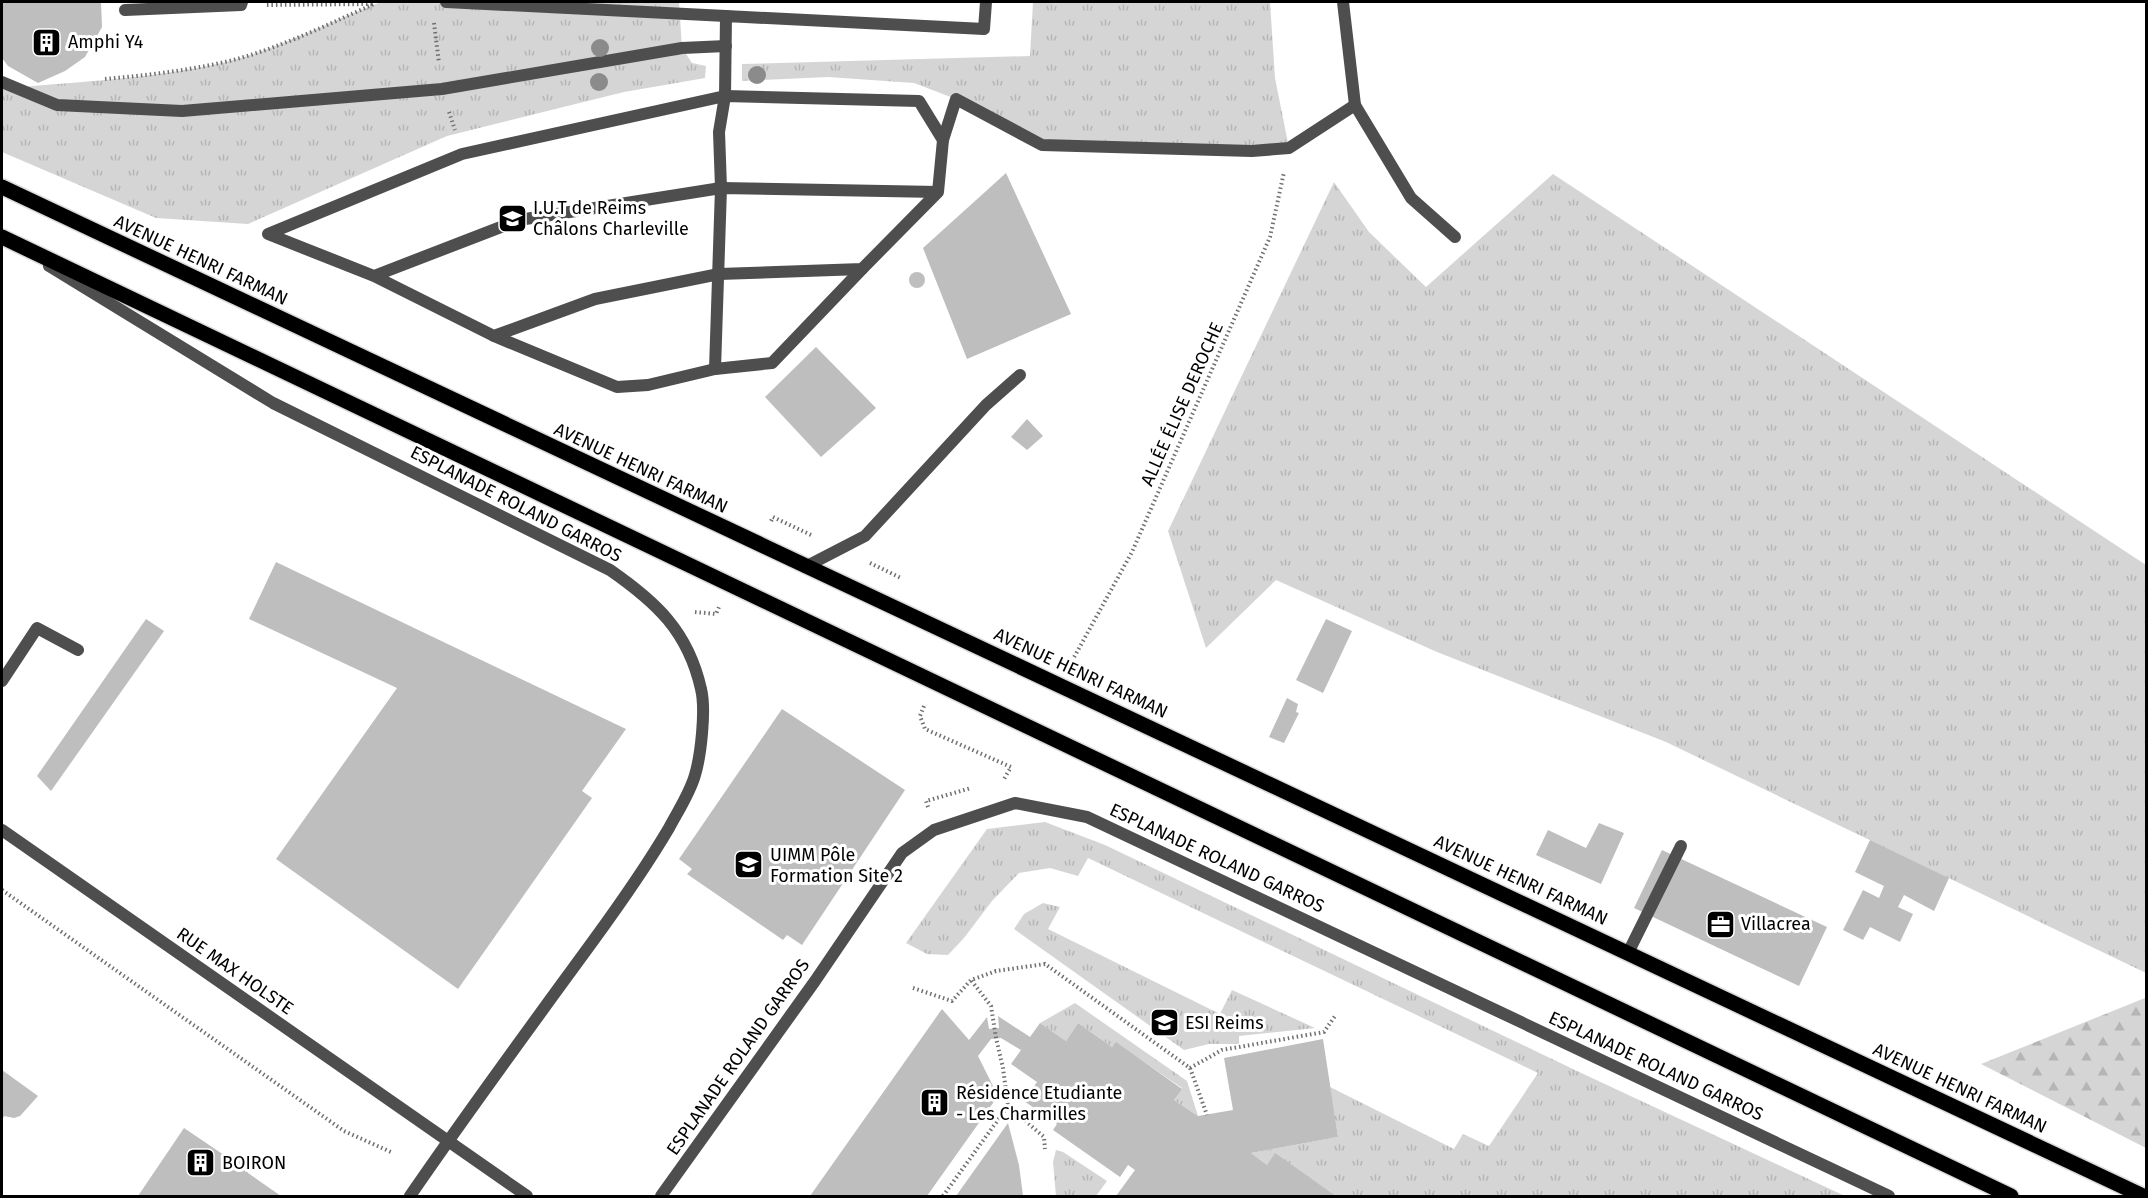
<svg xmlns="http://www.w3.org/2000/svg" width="2148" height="1198" viewBox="0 0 2148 1198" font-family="'Fira Sans',sans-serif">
<defs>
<pattern id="grass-tufts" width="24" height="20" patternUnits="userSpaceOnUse" patternTransform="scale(1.5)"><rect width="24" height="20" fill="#d5d5d5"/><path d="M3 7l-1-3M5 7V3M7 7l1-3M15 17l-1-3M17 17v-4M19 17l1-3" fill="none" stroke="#b5b5b5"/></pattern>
<pattern id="forest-firs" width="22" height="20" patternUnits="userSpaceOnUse" patternTransform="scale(1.5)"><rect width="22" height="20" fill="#d5d5d5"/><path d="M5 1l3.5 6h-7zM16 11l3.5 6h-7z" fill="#b5b5b5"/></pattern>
</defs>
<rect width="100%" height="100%" fill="#fff"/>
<g fill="url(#grass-tufts)">
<path d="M381 2H679L682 48 692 63 706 66 705 78 624 92 447 136 248 224 156 218 2 152V85L11 88C86 81 165 78 237 59 287 45 333 20 381 2Z"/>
<polygon points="1033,2 1270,2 1275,78 1289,148 1042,145 956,99 914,83 828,77 742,81 742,64 1030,56"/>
<polygon points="1553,174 2146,565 2146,973 1666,742 1437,652 1276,580 1206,648 1168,531 1334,182 1369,232 1426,287"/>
<polygon points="1045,822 1105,845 1577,1071 1845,1196 1336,1196 1275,1154 1267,1165 1251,1153 1338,1137 1330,1087 1454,1149 1463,1134 1489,1146 1538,1073 1088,858 1078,876 1050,868 1019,873 992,901 964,938 948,955 927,954 906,943 987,829"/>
<polygon points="1043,903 1060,907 1048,929 1220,1014 1232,990 1315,1028 1239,1036 1239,1044 1209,1044 1184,1050 1014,929 1024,914"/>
<polygon points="1075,1003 1187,1081 1198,1116 1174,1100 1182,1088 1116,1043 1112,1047 1078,1023 1066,1041 1040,1023"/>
<polygon points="1056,1150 1063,1152 1107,1181 1096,1196 1056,1196 1053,1162"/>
</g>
<polygon fill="url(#forest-firs)" points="2145,998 2146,999 2146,1148 1981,1064"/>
<g fill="#bebebe">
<polygon points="2,2 101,2 102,27 85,57 65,71 38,83 8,66 2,58"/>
<polygon points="1006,173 1071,314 967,359 923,248"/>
<circle cx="917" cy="280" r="8"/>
<polygon points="816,347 876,408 821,457 765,397"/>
<polygon points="1027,419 1043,436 1027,450 1011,437"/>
<polygon points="276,562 626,729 582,791 592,798 458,989 276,859 397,688 249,619"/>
<polygon points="146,619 164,631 51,791 37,776"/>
<polygon points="1326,619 1352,631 1323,693 1296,680"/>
<polygon points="1287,698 1298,704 1296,712 1299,713 1284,743 1269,737"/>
<polygon points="782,709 905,790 802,945 787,935 783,940 687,874 692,869 679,859"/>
<polygon points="1599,823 1624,833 1601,884 1536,855 1548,830 1586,848"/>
<polygon points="1870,840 1949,878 1934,911 1904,895 1898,907 1913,914 1900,942 1870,927 1863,940 1843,930 1863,890 1879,898 1884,886 1855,872"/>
<polygon points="1662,850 1827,927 1799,986 1634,908"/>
<polygon points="942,1009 969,1040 987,1017 989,1029 999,1028 998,1016 1030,1037 1040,1023 1066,1041 1078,1023 1112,1047 1116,1042 1182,1089 1174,1100 1198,1116 1233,1110 1224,1058 1323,1039 1338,1137 1251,1153 1267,1165 1275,1153 1336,1196 1116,1196 1135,1170 1128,1165 1120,1177 1053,1130 1057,1124 1024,1101 1037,1082 1011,1064 1021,1050 1001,1038 991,1039 978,1056 998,1096 927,1196 810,1196"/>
<polygon points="2,1070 38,1096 20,1116 14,1118 4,1116 2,1121"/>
<polygon points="1008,1123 1019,1165 1023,1196 956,1196"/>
<polygon points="184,1128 221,1153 233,1156 240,1160 248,1173 281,1196 138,1196"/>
</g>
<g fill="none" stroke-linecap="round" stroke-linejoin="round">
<defs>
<g id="primary">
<path d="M2 187C715 524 1430 859 2143 1196"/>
<polyline points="2,237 2011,1196"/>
</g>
</defs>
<use href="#primary" stroke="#dbdbdb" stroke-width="18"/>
<g stroke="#707070" stroke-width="4" stroke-dasharray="1.5 3" stroke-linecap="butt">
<polyline points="434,23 439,63"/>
<path d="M105 79C149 75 194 70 237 59 284 46 329 24 374 4L266 5"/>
<polyline points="449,112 455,130"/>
<polyline points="771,521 773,517 811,535"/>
<polyline points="870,563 901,578"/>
<polyline points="695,612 716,614 719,607"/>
<polyline points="1072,661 1132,552 1270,237 1284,172"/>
<polyline points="924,706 920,716 925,729 1011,767 1004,779"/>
<polyline points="928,807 926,801 971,788"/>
<polyline points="2,890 344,1131 391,1152"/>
<polyline points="913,988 952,1001 971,980 996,971 1045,964 1190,1068 1207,1115"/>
<polyline points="1190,1068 1222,1050 1324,1032 1335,1016"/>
<polyline points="1008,1106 1044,1137 1045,1149"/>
<polyline points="943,1196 1008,1106 1003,1068 996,1038 991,1006 971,980"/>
</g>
<g stroke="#4e4e4e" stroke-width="12">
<polyline points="446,2 726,16"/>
<polyline points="1343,2 1355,105 1411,198 1455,237"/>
<polyline points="125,10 241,5 242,2"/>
<polyline points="2,82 57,105 182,111 442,89 682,48 726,46"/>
<polyline points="943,140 956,99 1042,145 1252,151 1289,148 1355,105"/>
<path d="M49 266 273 403 610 570C656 602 688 631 701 689 706 709 701 755 695 775 690 793 678 811 669 828 646 867 620 904 593 941 531 1026 469 1110 410 1196"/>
<polyline points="374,276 519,220 721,188 938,192 943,140 919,101 725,96 462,154 268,234 374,276 494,336 595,299 719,274 862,269 938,192"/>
<polyline points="494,336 617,387 648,385 715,369 772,363 862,269"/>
<polyline points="715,369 721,188 719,132 725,96 726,16 984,29 986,2"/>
<polyline points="805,567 865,536 986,405 1020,375"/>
<polyline points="2,681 37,628 78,650"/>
<polyline points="2,830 527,1196"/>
<polyline points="1628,953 1681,846"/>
<polyline points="661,1196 815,981 902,853 934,830 1015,803 1087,817 1889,1196"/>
</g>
<use href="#primary" stroke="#000" stroke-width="15"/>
</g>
<g fill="#8b8b8b">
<circle cx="600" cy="48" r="9"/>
<circle cx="757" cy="75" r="9"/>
<circle cx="599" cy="82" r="9"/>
</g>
<defs>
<symbol id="building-square" viewBox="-11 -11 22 22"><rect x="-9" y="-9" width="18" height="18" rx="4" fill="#000" stroke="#fff"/><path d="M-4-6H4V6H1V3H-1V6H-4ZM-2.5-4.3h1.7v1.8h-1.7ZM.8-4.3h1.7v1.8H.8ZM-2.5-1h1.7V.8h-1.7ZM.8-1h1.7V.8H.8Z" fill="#fff"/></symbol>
<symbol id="university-square" viewBox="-11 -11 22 22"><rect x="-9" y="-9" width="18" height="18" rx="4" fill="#000" stroke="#fff"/><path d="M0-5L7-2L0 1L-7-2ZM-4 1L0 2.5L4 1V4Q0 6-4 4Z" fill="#fff"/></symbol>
<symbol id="office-square" viewBox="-11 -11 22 22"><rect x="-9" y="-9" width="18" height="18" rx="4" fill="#000" stroke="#fff"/><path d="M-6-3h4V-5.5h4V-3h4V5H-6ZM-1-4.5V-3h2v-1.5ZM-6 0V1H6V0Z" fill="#fff"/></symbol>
</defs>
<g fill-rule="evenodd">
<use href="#building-square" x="30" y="26" width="33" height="33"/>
<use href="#university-square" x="496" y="202" width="33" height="33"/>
<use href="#university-square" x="732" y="848" width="33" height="33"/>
<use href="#office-square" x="1704" y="908" width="33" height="33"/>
<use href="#university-square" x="1148" y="1006" width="33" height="33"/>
<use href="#building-square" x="918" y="1086" width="33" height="33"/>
<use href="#building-square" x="184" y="1146" width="33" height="33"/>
</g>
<g text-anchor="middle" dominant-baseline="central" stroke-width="6" stroke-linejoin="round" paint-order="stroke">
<g font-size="18" fill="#000" stroke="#fff" text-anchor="start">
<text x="68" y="42">Amphi Y4</text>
<text x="533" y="208">I.U.T de Reims<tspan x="533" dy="21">Châlons Charleville</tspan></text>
<text x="770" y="855">UIMM Pôle<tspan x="770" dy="21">Formation Site 2</tspan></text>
<text x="1741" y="924">Villacrea</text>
<text x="1185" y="1023">ESI Reims</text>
<text x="956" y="1093">Résidence Etudiante<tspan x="956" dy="21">- Les Charmilles</tspan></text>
<text x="222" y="1163">BOIRON</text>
</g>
<g font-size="18" fill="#000" stroke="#fff">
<text transform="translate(201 260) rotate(25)">AVENUE HENRI FARMAN</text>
<text transform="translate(1182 404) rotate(-66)">ALLÉE ÉLISE DEROCHE</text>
<text transform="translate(641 468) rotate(25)">AVENUE HENRI FARMAN</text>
<text transform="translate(516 504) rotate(27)">ESPLANADE ROLAND GARROS</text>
<text transform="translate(1081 673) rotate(25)">AVENUE HENRI FARMAN</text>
<text transform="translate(1217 858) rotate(25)">ESPLANADE ROLAND GARROS</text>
<text transform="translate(1521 880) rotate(25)">AVENUE HENRI FARMAN</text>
<text transform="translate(235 971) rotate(35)">RUE MAX HOLSTE</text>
<text transform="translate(738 1057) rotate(-55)">ESPLANADE ROLAND GARROS</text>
<text transform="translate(1656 1066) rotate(25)">ESPLANADE ROLAND GARROS</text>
<text transform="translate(1960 1088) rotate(25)">AVENUE HENRI FARMAN</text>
</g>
</g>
<rect width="2148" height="1198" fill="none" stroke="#000000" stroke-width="6"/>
</svg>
